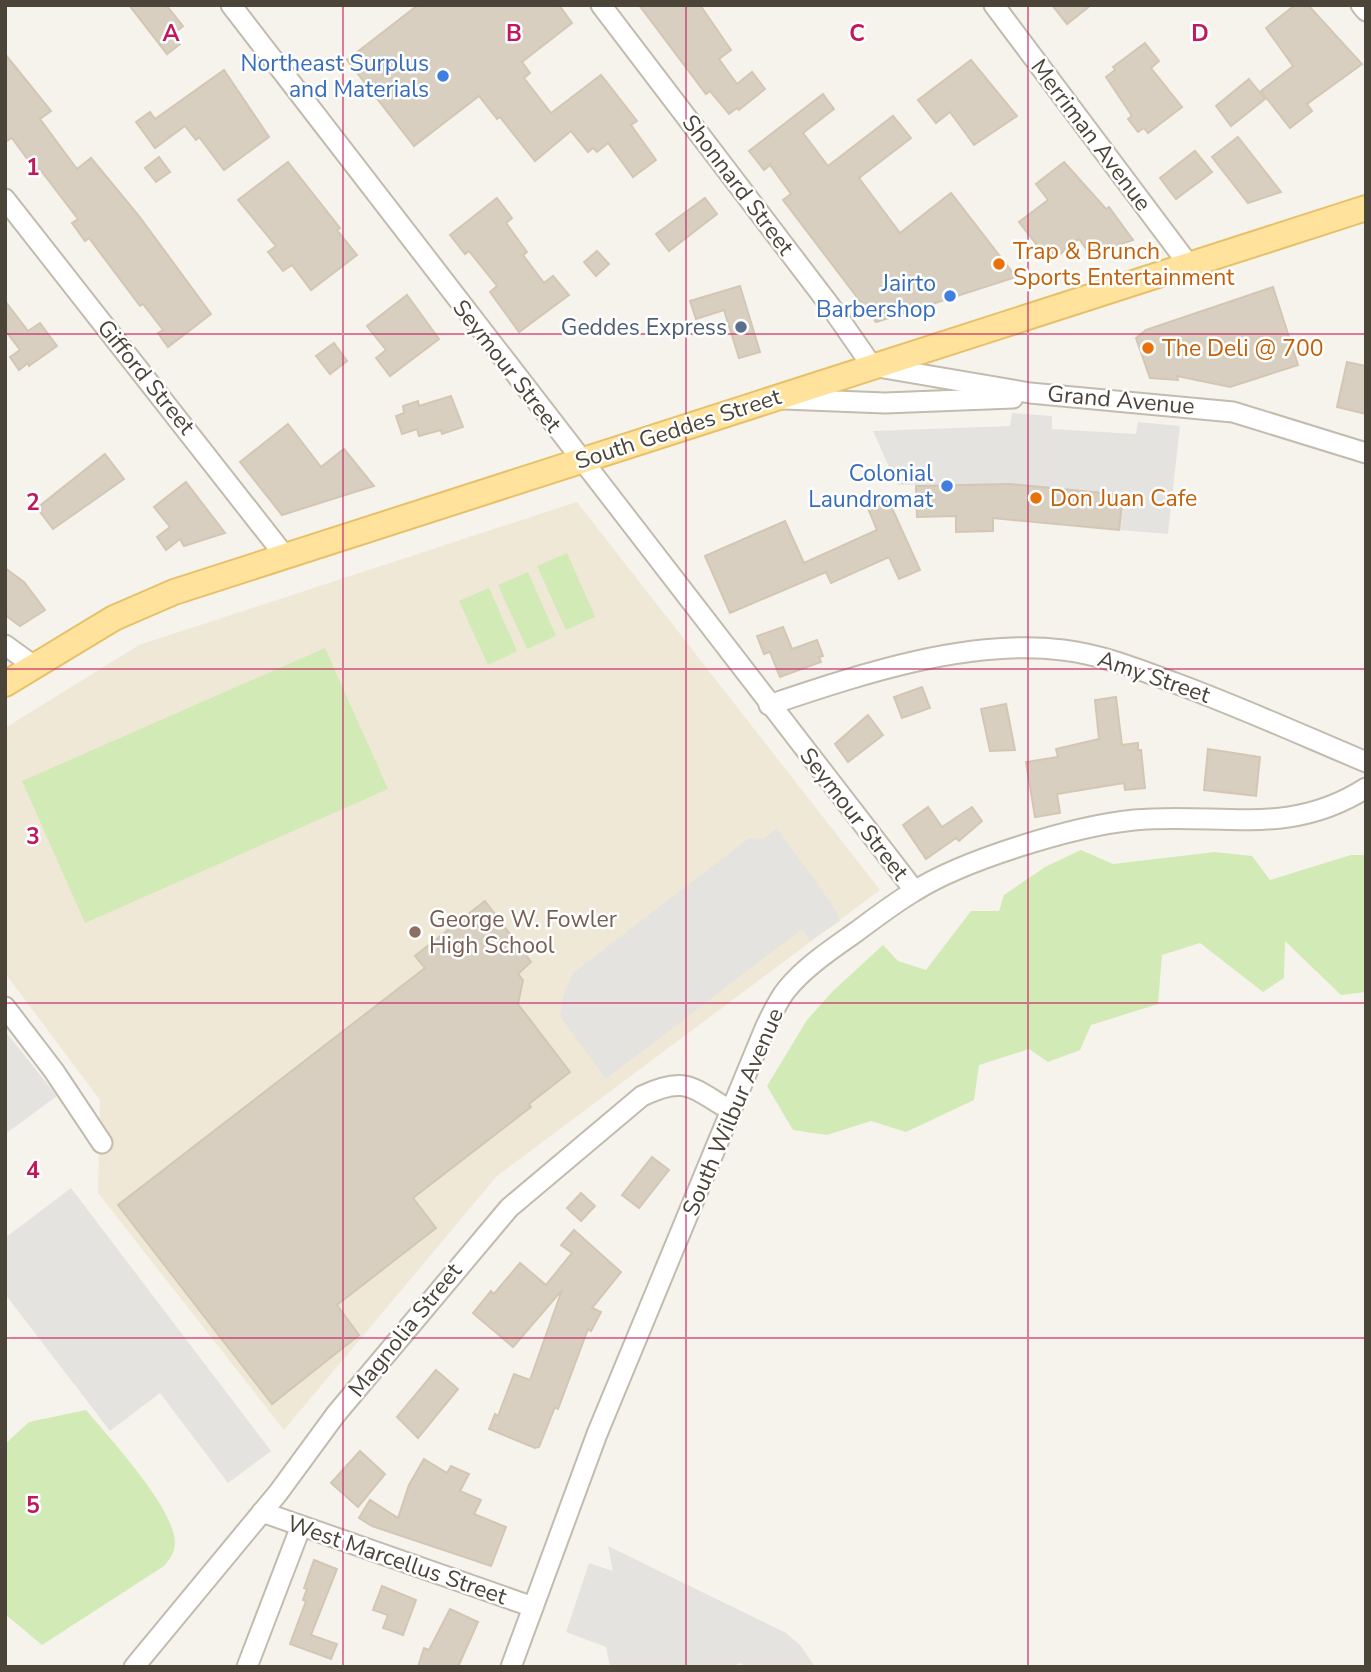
<svg xmlns="http://www.w3.org/2000/svg" width="1371" height="1672" viewBox="0 0 1371 1672" font-family="'Nunito Sans',sans-serif">
<rect width="100%" height="100%" fill="#f6f3ec"/>
<polygon fill="#efe8d6" points="577,502 880,890 497,1176 284,1430 98,1193 100,1100 5,973 5,728 139,645"/>
<g fill="#d2eab5">
<polygon points="567,553 595,617 566,630 537,566"/>
<polygon points="528,572 556,636 527,649 498,585"/>
<polygon points="489,588 517,651 488,665 459,601"/>
<polygon points="325,648 388,789 85,923 22,781"/>
<polygon points="1081,850 1113,864 1215,852 1252,856 1270,880 1351,855 1366,855 1366,992 1341,995 1285,941 1284,978 1263,992 1200,943 1162,955 1158,1004 1091,1025 1080,1050 1048,1062 1029,1049 979,1065 974,1100 906,1132 871,1121 827,1135 793,1130 767,1086 807,1020 833,991 883,945 898,961 926,970 971,911 999,911 1004,895 1045,867"/>
<path d="M86 1410C110 1439 173 1506 175 1542 175 1552 170 1559 164 1566L42 1645 5 1614V1444L29 1422Z"/>
</g>
<g fill="#e5e3e0">
<polygon points="1012,413 1052,416 1052,429 1136,434 1138,422 1180,426 1168,534 1119,530 1122,495 1014,484 897,485 873,431 1010,426"/>
<polygon points="777,828 836,910 840,921 810,941 802,929 606,1079 560,1016 564,994 573,973 749,838 763,839"/>
<polygon points="5,1031 57,1096 5,1134"/>
<polygon points="71,1188 271,1451 228,1483 160,1393 110,1431 5,1294 5,1238"/>
<polygon points="608,1546 786,1633 801,1646 815,1667 746,1667 740,1663 732,1667 610,1667 606,1647 566,1632 589,1563 613,1571"/>
</g>
<g fill="#d8cfc1" stroke="#d3c7b4" stroke-width="2">
<polygon points="129,5 166,5 183,26 173,34 180,44 167,54"/>
<polygon points="418,5 559,5 572,23 522,62 530,73 524,78 551,113 601,75 637,121 631,125 656,160 633,177 608,143 597,152 593,148 588,152 571,131 535,161 500,117 497,119 479,96 414,146 347,60"/>
<polygon points="639,5 700,5 731,50 719,59 737,84 752,72 765,89 739,110 737,108 729,114 710,91 706,94"/>
<polygon points="1052,5 1091,5 1067,24"/>
<polygon points="1295,5 1308,5 1362,64 1307,104 1312,111 1290,128 1261,91 1293,66 1266,28"/>
<polygon points="1145,43 1159,61 1151,68 1182,107 1148,133 1144,128 1138,132 1128,119 1132,116 1106,77 1115,70 1113,67"/>
<polygon points="5,54 51,111 40,119 77,169 91,158 139,216 211,314 168,347 158,333 163,330 143,304 140,306 89,238 85,241 72,223 78,219 42,172 31,164 12,138 5,142"/>
<polygon points="971,60 1017,116 974,145 950,112 936,123 918,100"/>
<polygon points="224,70 269,137 224,170 199,137 196,140 185,126 155,148 136,122 150,112 155,119"/>
<polygon points="1249,79 1265,99 1231,126 1216,106"/>
<polygon points="823,94 834,109 803,133 828,166 893,116 911,138 859,178 900,233 951,193 1016,277 876,322 783,200 791,194 770,165 764,170 749,151"/>
<polygon points="1238,137 1281,192 1248,203 1212,157"/>
<polygon points="1195,151 1212,172 1176,199 1160,178"/>
<polygon points="159,157 170,172 156,182 145,168"/>
<polygon points="288,162 340,228 337,230 357,255 311,290 292,265 283,271 268,252 276,246 238,200"/>
<polygon points="1064,162 1106,209 1109,207 1133,240 1090,254 1079,239 1050,262 1019,222 1048,200 1036,184"/>
<polygon points="497,198 512,218 506,223 527,252 523,255 544,283 553,276 569,295 519,332 490,292 497,286 469,251 465,254 450,235"/>
<polygon points="705,198 717,214 669,251 656,234"/>
<polygon points="597,251 609,264 596,276 584,262"/>
<polygon points="740,286 760,352 739,358 724,310 696,319 690,301"/>
<polygon points="1273,287 1298,365 1230,387 1177,376 1178,380 1150,378 1136,338 1146,330"/>
<polygon points="407,295 439,339 390,376 376,358 386,350 367,326"/>
<polygon points="5,301 28,331 40,323 57,346 29,366 28,363 19,370 10,357 20,350 5,330"/>
<polygon points="334,343 347,361 330,374 316,356"/>
<polygon points="1347,362 1366,366 1366,414 1337,407"/>
<polygon points="451,396 463,427 442,434 441,430 419,436 417,429 402,434 396,416 404,413 403,406 418,401 419,406"/>
<polygon points="288,424 321,467 344,449 374,486 282,515 240,462"/>
<polygon points="105,454 124,479 53,529 37,508"/>
<polygon points="186,482 225,533 184,546 180,539 166,550 157,537 170,527 154,507"/>
<polygon points="1010,484 1123,495 1119,530 993,518 993,531 956,532 956,516 917,517 916,486"/>
<polygon points="887,497 920,570 899,579 889,557 831,583 826,572 730,613 705,556 785,521 804,563 877,530 867,506"/>
<polygon points="5,568 24,582 45,610 20,626 5,615"/>
<polygon points="783,627 792,649 817,640 823,656 819,657 821,662 780,677 770,652 764,654 757,636"/>
<polygon points="922,687 930,708 902,718 894,697"/>
<polygon points="1116,697 1122,745 1138,743 1138,750 1141,750 1145,788 1125,790 1124,783 1057,794 1060,813 1035,817 1026,762 1058,757 1056,749 1099,739 1095,700"/>
<polygon points="1006,704 1015,750 990,751 981,709"/>
<polygon points="868,715 883,735 848,762 835,744"/>
<polygon points="1208,749 1260,757 1256,796 1204,790"/>
<polygon points="928,807 942,827 972,807 982,821 959,841 956,838 926,859 903,825"/>
<polygon points="485,901 531,962 518,974 523,980 518,1004 570,1072 529,1104 531,1107 413,1198 436,1228 337,1305 359,1335 272,1404 118,1205 425,968 415,956"/>
<polygon points="652,1157 669,1170 639,1208 622,1195"/>
<polygon points="581,1193 595,1206 581,1221 567,1208"/>
<polygon points="574,1230 621,1272 592,1308 601,1312 591,1331 588,1329 558,1409 555,1407 539,1447 535,1448 489,1429 495,1414 498,1416 514,1374 530,1380 562,1290 513,1347 473,1313 491,1291 494,1294 520,1263 546,1285 572,1253 561,1245"/>
<polygon points="436,1370 458,1389 418,1438 397,1417"/>
<polygon points="360,1451 385,1474 358,1507 331,1483"/>
<polygon points="424,1459 447,1473 451,1466 469,1474 460,1491 481,1500 474,1514 506,1527 491,1566 372,1526 359,1518 370,1500 398,1518 409,1485"/>
<polygon points="314,1560 337,1569 311,1635 337,1644 331,1659 290,1644 306,1601 303,1600 307,1589 304,1588"/>
<polygon points="382,1586 416,1600 403,1635 383,1628 388,1615 373,1610"/>
<polygon points="450,1609 478,1622 458,1667 418,1667 424,1648 429,1650"/>
</g>
<g fill="none" stroke-linecap="round" stroke-linejoin="round">
<defs>
<g id="minor">
<polyline points="231,5 914,890"/>
<polyline points="601,5 831,307 872,366 1030,393 1233,412 1366,453"/>
<polyline points="994,5 1189,265"/>
<polyline points="1361,5 1366,11"/>
<polyline points="5,199 285,556"/>
<polyline points="784,399 885,403 1013,398"/>
<polyline points="5,645 34,666"/>
<path d="M769 705C859 675 967 638 1063 650 1103 655 1138 669 1175 683 1240 707 1302 735 1366 762"/>
<polyline points="5,1007 54,1071 102,1143"/>
<polyline points="262,1512 533,1607"/>
<path d="M134 1667 278 1493 336 1414 509 1208 642 1096C686 1075 692 1088 730 1110"/>
<polyline points="247,1667 301,1526"/>
<path d="M511 1667 597 1434 766 1026C772 1014 778 1000 787 989 806 966 832 949 856 932 875 918 893 904 913 892 963 860 1074 826 1134 820 1220 812 1288 838 1366 788"/>
</g>
<polyline id="major" points="5,684 114,618 174,592 1366,208"/>
</defs>
<use href="#minor" stroke="#c2bbae" stroke-width="23"/>
<use href="#major" stroke="#e6c16a" stroke-width="28"/>
<use href="#minor" stroke="#fff" stroke-width="19"/>
<use href="#major" stroke="#ffe39c" stroke-width="24"/>
</g>
<path fill="none" stroke="#c2185b" stroke-width="2" stroke-opacity="0.55" d="M343 5V1667M686 5V1667M1028 5V1667M5 334H1366M5 669H1366M5 1003H1366M5 1338H1366"/>
<g fill="#3f7fe0" stroke="#fff" stroke-width="2.5">
<circle cx="443" cy="76" r="7"/>
<circle cx="950" cy="296" r="7"/>
<circle cx="947" cy="486" r="7"/>
</g>
<g fill="#e8710a" stroke="#fff" stroke-width="2.5">
<circle cx="999" cy="264" r="7"/>
<circle cx="1148" cy="348" r="7"/>
<circle cx="1036" cy="498" r="7"/>
</g>
<circle fill="#5c6f8a" stroke="#fff" stroke-width="2.5" cx="741" cy="327" r="7"/>
<circle fill="#8d6e63" stroke="#fff" stroke-width="2.5" cx="415" cy="932" r="7"/>
<g text-anchor="middle" dominant-baseline="central" stroke-width="5" stroke-linejoin="round" paint-order="stroke">
<g font-size="23" fill="#366cbe" stroke="#fff" text-anchor="end">
<text x="429" y="63">Northeast Surplus<tspan x="429" dy="26">and Materials</tspan></text>
<text x="936" y="283">Jairto<tspan x="936" dy="26">Barbershop</tspan></text>
<text x="933" y="473">Colonial<tspan x="933" dy="26">Laundromat</tspan></text>
</g>
<g font-size="23" fill="#4b4439" stroke="#fff">
<text transform="translate(1091 135) rotate(53)">Merriman Avenue</text>
<text transform="translate(738 185) rotate(53)">Shonnard Street</text>
<text transform="translate(507 366) rotate(52)">Seymour Street</text>
<text transform="translate(146 377) rotate(51)">Gifford Street</text>
<text transform="translate(1121 400) rotate(5)">Grand Avenue</text>
<text transform="translate(678 429) rotate(-18)">South Geddes Street</text>
<text transform="translate(1154 677) rotate(19)">Amy Street</text>
<text transform="translate(854 814) rotate(52)">Seymour Street</text>
<text transform="translate(733 1112) rotate(-67)">South Wilbur Avenue</text>
<text transform="translate(405 1330) rotate(-51)">Magnolia Street</text>
<text transform="translate(397 1560) rotate(19)">West Marcellus Street</text>
</g>
<g font-size="23" fill="#c56008" stroke="#fff" text-anchor="start">
<text x="1013" y="251">Trap &amp; Brunch<tspan x="1013" dy="26">Sports Entertainment</tspan></text>
<text x="1162" y="348">The Deli @ 700</text>
<text x="1050" y="498">Don Juan Cafe</text>
</g>
<g font-size="23" fill="#4e5e75" stroke="#fff" text-anchor="end">
<text x="727" y="327">Geddes Express</text>
</g>
<g font-size="23" fill="#785e54" stroke="#fff" text-anchor="start">
<text x="429" y="919">George W. Fowler<tspan x="429" dy="26">High School</tspan></text>
</g>
</g>
<g font-size="23" text-anchor="middle" font-weight="bold" fill="#c2185b" stroke="#fff" stroke-width="5" stroke-linejoin="round" paint-order="stroke">
<text x="171" y="41">A</text>
<text x="514" y="41">B</text>
<text x="857" y="41">C</text>
<text x="1200" y="41">D</text>
<text x="33" y="175">1</text>
<text x="33" y="510">2</text>
<text x="33" y="844">3</text>
<text x="33" y="1178">4</text>
<text x="33" y="1513">5</text>
</g>
<rect width="1371" height="1672" fill="none" stroke="#4b4439" stroke-width="14"/>
</svg>
